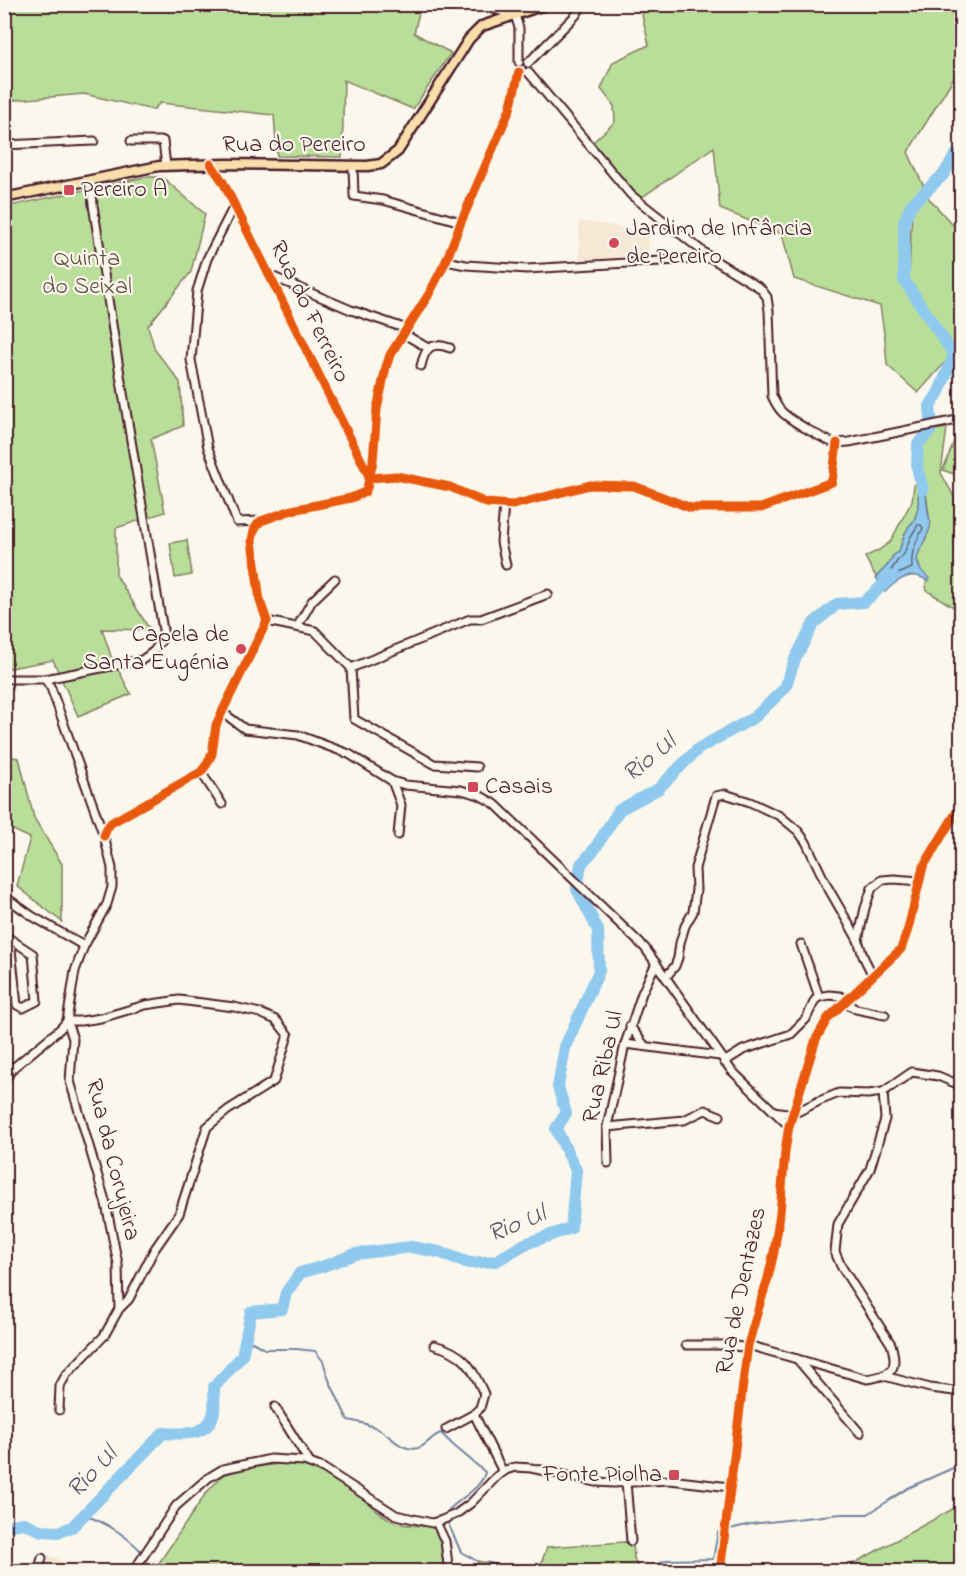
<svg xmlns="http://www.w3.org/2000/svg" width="966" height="1576" viewBox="0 0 966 1576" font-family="'Indie Flower',sans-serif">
<rect width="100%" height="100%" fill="#fbf7ec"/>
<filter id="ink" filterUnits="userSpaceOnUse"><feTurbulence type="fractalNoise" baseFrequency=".0167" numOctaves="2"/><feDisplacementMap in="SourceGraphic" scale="12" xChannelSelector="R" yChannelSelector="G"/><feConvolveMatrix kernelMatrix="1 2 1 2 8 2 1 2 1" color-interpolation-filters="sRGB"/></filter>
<g filter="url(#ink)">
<g fill="#f6e8d4">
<polygon points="647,220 649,257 579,261 579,221 633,229"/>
<polygon points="48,1555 58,1559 77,1571 44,1571"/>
</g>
<g fill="#b9de99" stroke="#827e62" stroke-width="1.5">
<polygon points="5,4 421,5 414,33 451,53 413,109 344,80 342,157 277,156 274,115 160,103 153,110 84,94 5,101"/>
<polygon points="645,5 950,4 952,14 961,17 961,66 908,152 924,187 908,203 901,220 900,280 950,357 918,393 887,365 885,340 880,306 794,279 782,234 720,209 714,147 641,198 630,187 593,142 615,122 614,106 601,89 613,62 649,45 642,15"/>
<polygon points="145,177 162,177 205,214 191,272 148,326 155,350 180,382 183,426 151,439 165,512 116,528 116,575 150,630 102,629 111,656 131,694 78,716 53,660 5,669 5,207"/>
<polygon points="925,194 961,234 961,333 956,353 909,279 912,208"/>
<polygon points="947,428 941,473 957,502 954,531 956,556 961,583 958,610 926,590 926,581 921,572 917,559 920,549 930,526 930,522 925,485 919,476 918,508 914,521 909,526 904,536 899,551 893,556 887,566 876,577 865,557 879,550 890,542 912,501 914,486 919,475 917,467 918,444 931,430"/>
<polygon points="958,431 961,432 961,477 943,470"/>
<polygon points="187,540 192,575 175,578 170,543"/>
<polygon points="4,756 19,758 34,818 62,864 62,922 17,886 30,838 5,826"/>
<path d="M286 1463C310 1465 331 1473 350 1488 365 1499 377 1514 395 1522 408 1527 423 1524 437 1529L440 1535 445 1571 153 1572 206 1493 220 1478 226 1474 242 1469Z"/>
<polygon points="961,1503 961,1571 840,1571 960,1505"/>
<polygon points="625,1542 633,1543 634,1558 639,1571 538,1572 547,1547"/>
<polygon points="477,1561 527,1571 482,1571"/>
</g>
<path fill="#8fc9ee" stroke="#7385a0" stroke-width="1.5" d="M919 475C929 493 925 500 929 517 930 522 932 521 930 527 926 547 904 559 929 578V581C926 580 923 578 920 577 907 572 893 584 885 592L876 577 887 566 893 556 899 551 904 536 909 526 914 521 918 508Z"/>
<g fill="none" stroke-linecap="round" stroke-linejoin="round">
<path stroke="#666379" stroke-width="1.5" d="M918 525H921L923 528C915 545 911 550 912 568L891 577 890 572 898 560 904 554 910 538Z"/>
<g stroke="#7385a0" stroke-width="2">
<path d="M244 1345 252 1342 265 1349H296L315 1351 323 1361 329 1380 348 1420C359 1422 370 1424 380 1430 392 1437 402 1452 418 1448 428 1445 431 1436 441 1433L453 1445 485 1472C482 1489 457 1499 446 1513"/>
<path d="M84 1515C108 1523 126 1535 143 1553"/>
<polyline points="448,1523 461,1552 477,1561 481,1572"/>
<polyline points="730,1529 751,1524 841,1514 868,1514 908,1488 962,1464"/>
<polyline points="486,1562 527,1572"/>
<polyline points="153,1563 160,1572"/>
<polyline points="639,1571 668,1560 713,1559 718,1532"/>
</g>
<g stroke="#8fc9ee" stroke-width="12">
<polyline points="931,419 930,406 939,392 954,355 904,280 904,222 911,205 943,175 956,155 962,155"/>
<polyline points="923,490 917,467 918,444 931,430"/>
<path d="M4 1526 24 1523 42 1531 59 1532 72 1527 163 1433C183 1434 210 1437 214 1411 215 1403 214 1395 214 1387L242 1356 251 1312 282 1309 286 1293 300 1273 324 1266 355 1254 411 1247 439 1252 469 1263 496 1261 525 1244 571 1228 576 1170 556 1129 566 1113 558 1087 565 1047 599 971 598 930 577 889 581 864 594 850 619 810 658 789 698 749 755 717 785 688 795 659 814 623 837 604 864 602 893 576"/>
</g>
<defs>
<g id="minor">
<polyline points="475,4 515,15 519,28 519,62"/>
<polyline points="528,63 576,15 583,4"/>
<path d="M528 72 631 195 711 258 760 288 767 297 769 311 772 396C775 402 777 407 782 412 790 420 824 440 835 443 839 443 845 442 849 442L962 419"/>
<polyline points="131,141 163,141 166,166"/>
<polyline points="4,145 94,141"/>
<polyline points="211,164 223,182 370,478 396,476 450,487 486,503 513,505 590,485 634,486 691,508 761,508 832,482 837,443"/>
<polyline points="353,166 354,196 383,200 461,222"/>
<polyline points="234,206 207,259 197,291 191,360 208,448 237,522 261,521"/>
<polyline points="446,261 466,265 527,269 711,258"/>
<polyline points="269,275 351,310 407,329"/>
<polyline points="404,334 428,348"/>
<path d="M421 366C425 348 431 341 450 348"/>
<polyline points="504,504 501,542 506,565"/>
<polyline points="267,621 315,631 351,668 354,719 434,764 477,767"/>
<polyline points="297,627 312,601 335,579"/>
<polyline points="351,668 470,619 481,619 548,594"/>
<polyline points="4,679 45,679 51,688 104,836 112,868 112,887 107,904 84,946 75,971 67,1021 60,1029 13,1068 4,1081"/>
<polyline points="45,679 142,660 154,651 164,636 121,381 93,205 91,180"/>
<polyline points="222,712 245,729 298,735 349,754 392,781 405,785 461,790 479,795 495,804 645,948 731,1070 789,1126"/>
<polyline points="201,772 222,804"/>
<polyline points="392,781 401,805 398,835"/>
<path d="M104 836 107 828 111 823 201 772 207 764 212 754 216 725 222 712 267 621 260 601 252 541C253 533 254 527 261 521L292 510 351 498 365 492 367 488 373 461 377 409 386 367 390 355 429 294 446 261 461 222 510 109 519 72"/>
<polyline points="4,896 32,916 84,946"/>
<polyline points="4,935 33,954 37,1001 23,1008 17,1005 11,949 4,937"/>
<polyline points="801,944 819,997"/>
<polyline points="873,976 863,956 858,940 865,908 872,888 882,880 894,879 920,881"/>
<polyline points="666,977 675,966 678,958 680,943 685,926 693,912 696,890 695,868 716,796 725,794 750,802 780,816 798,831 806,842 827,886 858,940"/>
<polyline points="845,1003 856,1009 885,1015"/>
<polyline points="67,1021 73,1039 70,1081 106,1204 118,1264 119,1309"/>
<polyline points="630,1026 645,1046"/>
<polyline points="625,1044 720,1056"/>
<polyline points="4,1062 13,1068"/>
<polyline points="724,1062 743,1050 791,1034 806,1019 815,1000 819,997 829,995 840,996 847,1000"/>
<polyline points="773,1111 793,1114"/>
<polyline points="793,1114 819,1101 839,1093 868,1094 883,1092 912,1072 938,1076 962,1086"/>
<polyline points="607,1127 684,1120 705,1110 720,1116"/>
<polyline points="608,1163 607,1127 625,1044 642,993 656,963"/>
<path d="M434 1345C465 1353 472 1367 484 1394L480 1408 474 1414 503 1472"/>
<polyline points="686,1345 729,1345 748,1348"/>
<path d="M748 1345 867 1379C892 1375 899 1370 891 1344L841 1266 835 1252 838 1224 870 1169 885 1119 883 1092"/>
<polyline points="797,1359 860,1433"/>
<polyline points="884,1376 930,1388 962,1392"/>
<polyline points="275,1407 310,1463"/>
<polyline points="59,1410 60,1386 66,1375 104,1336 119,1309 129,1299 154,1250 179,1214 207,1127 228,1110 274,1081 288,1035 276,1020 260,1013 234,1007 179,1000 145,1005 101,1018 81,1021 67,1021"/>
<polyline points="446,1429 474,1414"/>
<polyline points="626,1482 631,1541"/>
<polyline points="436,1522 445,1541 449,1572"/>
<polyline points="38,1572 42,1558"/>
<polyline points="133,1572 176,1506 208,1478 223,1469 271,1459 304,1461 323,1468 396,1515 432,1523 442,1520 456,1514 471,1503 497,1476 506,1470 515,1467 531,1468 596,1482 614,1483 670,1480 730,1487"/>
<polyline points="720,1572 744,1375 748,1345 758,1310 768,1278 774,1252 780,1213 785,1151 789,1126 816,1039 828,1018 901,949 908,929 923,867 962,803"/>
</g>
<polyline id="major" points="4,198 159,166 226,164 367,166 381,164 398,151 469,39 482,26 547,4"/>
</defs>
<use href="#minor" stroke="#4a1f2b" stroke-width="11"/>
<use href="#major" stroke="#4a1f2b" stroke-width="13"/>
<use href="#minor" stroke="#fbf7ec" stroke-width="7"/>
<use href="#major" stroke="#f8deab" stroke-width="8"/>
<defs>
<g id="cycleway">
<polyline points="211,164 223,182 370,478 396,476 450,487 486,503 513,505 590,485 634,486 691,508 761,508 832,482 837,443"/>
<path d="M104 836 107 828 111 823 201 772 207 764 212 754 216 725 222 712 267 621 260 601 252 541C253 533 254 527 261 521L292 510 351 498 365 492 367 488 373 461 377 409 386 367 390 355 429 294 446 261 461 222 510 109 519 72"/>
<polyline points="720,1572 744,1375 748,1345 758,1310 768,1278 774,1252 780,1213 785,1151 789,1126 816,1039 828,1018 901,949 908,929 923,867 962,803"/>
</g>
</defs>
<use href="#cycleway" stroke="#fbf7ec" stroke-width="13"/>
<use href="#cycleway" stroke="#e8590c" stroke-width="9"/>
</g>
</g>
<g fill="#d1495b" stroke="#fbf7ec" stroke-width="2">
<rect x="63" y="184" width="12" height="12" rx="3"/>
<circle cx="614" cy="243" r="6"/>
<circle cx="241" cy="649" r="6"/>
<rect x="467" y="781" width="12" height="12" rx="3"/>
<rect x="668" y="1469" width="12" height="12" rx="3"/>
</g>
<g text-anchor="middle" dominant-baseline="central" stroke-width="4.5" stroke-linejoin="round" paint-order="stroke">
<g font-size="24" fill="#4a1f2b" stroke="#fbf7ec">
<text x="294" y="145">Rua do Pereiro</text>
<text transform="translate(309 312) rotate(64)">Rua do Ferreiro</text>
<text transform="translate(604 1067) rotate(-77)">Rua Riba Ul</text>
<text transform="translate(112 1160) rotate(76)">Rua da Corujeira</text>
<text transform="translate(742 1291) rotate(-78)">Rua de Dentazes</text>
</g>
<g font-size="24" fill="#4a1f2b" stroke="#fbf7ec" text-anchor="start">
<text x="81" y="190">Pereiro A</text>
<text x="626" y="229">Jardim de Infância<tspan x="626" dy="28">de Pereiro</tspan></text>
<text x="229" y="635" text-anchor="end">Capela de<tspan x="229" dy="28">Santa Eugénia</tspan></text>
<text x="485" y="787">Casais</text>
<text x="662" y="1475" text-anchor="end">Fonte Piolha</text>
</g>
<g font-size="24" fill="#664f46" stroke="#fbf7ec">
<text x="87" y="259">Quinta<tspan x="87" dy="28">do Seixal</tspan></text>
</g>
<g font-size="26" font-style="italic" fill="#5f5266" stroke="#fbf7ec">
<text transform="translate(650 759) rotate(-39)">Rio Ul</text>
<text transform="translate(517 1225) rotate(-22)">Rio Ul</text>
<text transform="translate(93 1473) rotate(-46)">Rio Ul</text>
</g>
</g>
<rect width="966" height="1576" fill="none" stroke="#fbf7ec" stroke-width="24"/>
<rect x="12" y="12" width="942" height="1552" fill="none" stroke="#4a1f2b" stroke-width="2" filter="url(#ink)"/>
</svg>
